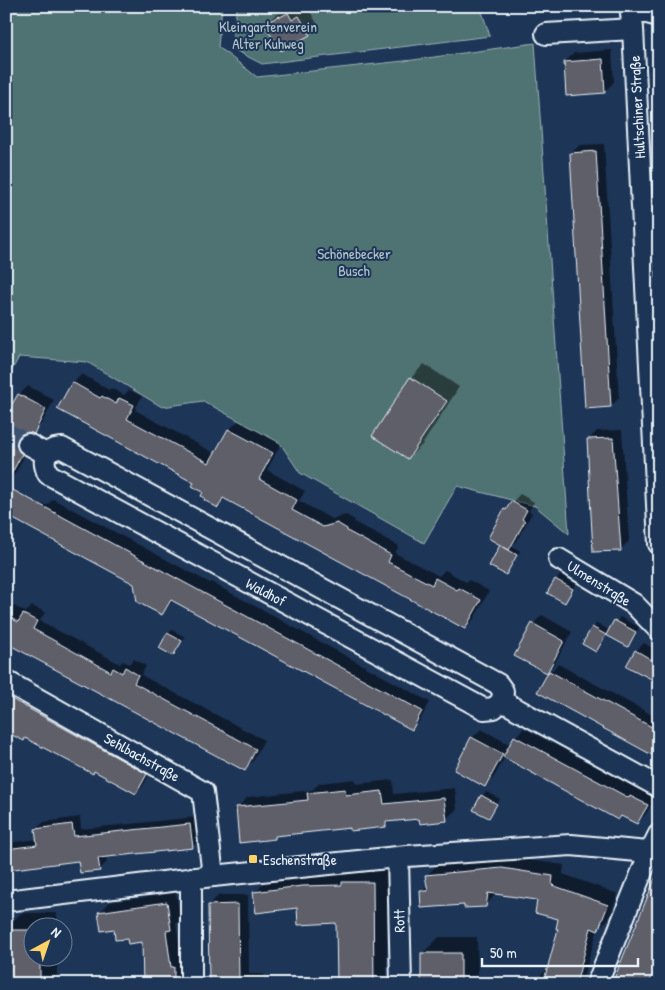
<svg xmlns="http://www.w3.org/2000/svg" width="665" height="990" viewBox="0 0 665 990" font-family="'Patrick Hand',sans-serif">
<rect width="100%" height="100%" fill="#1d3557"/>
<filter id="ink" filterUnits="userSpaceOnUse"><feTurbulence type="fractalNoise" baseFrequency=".02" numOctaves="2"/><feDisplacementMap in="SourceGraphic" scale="10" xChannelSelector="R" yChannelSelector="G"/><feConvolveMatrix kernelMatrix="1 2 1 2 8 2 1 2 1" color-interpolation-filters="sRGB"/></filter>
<g filter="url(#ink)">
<g fill="#507273" stroke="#9cb2b6">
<polygon points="6,6 222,6 218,47 257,77 413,60 535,43 569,534 535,506 457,486 424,543 300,473 280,443 203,401 162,407 87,362 19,357 6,381"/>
<polygon points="237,6 480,6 490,36 262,64 231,48"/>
</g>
<g fill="#0007">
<polygon points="295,6 298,6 301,12 308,8 318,25 309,34 266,24 274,16 288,8 289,9"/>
<polygon points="541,6 560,6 543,12"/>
<polygon points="659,42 659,70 657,43"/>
<polygon points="612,50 614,82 605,91 567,94 565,62 574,53"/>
<polygon points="604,144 619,398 611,406 571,153 580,145"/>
<polygon points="424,364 459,387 422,445 408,458 411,378"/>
<polygon points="82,374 109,390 111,388 124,395 129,390 142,396 135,410 216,454 229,430 238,421 281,444 267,470 305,491 299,501 332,519 346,515 355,520 354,522 399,546 395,553 439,576 445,570 466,582 469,580 489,591 474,619 465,628 226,498 218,506 196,482 73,383"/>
<polygon points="28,386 54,400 42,423 33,432 25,432 25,435 30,445 16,472 7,481 19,395"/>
<polygon points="622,430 629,541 620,550 588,440 597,431"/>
<polygon points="520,494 534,502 529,511 532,513 517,540 512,546 520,551 510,569 506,574 501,546 502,545 505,510"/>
<polygon points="53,499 210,583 211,582 430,702 420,720 411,729 174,600 162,614 135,583 6,512 6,500 48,505"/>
<polygon points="560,575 576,584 565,601 549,592"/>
<polygon points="6,602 26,612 32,606 45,612 40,621 120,664 123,661 129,664 134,659 146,666 141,675 264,740 253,761 244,770 6,642"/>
<polygon points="542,615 572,632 555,663 546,672 533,624"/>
<polygon points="620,617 639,627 632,641 628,645 607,634 596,651 593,628 597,623 610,631"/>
<polygon points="172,630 185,637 173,654 168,634"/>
<polygon points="644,643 659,652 659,682 636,651"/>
<polygon points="558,664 656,717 659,711 659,747 652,754 550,672"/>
<polygon points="6,686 153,767 143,786 136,793 95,770 25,737 6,732"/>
<polygon points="524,728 639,790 640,788 656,796 646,814 637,823 505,757 494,777 485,786 472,738 481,729 511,745 515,737"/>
<polygon points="355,779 356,784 393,780 394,794 455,788 457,809 446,819 420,818 391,820 386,826 351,827 277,835 274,838 237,808 248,797 312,790 320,783"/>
<polygon points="486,792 500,799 488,817 482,796"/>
<polygon points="80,817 81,829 197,817 200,839 192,847 106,856 107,862 99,870 79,859 6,869 6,843 38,839 36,829 44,822"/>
<polygon points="514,858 564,865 563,874 618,894 609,918 598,929 581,984 538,984 541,975 549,967 560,928 560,918 539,899 497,893 485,906 465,903 422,892 428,885 427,875 438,864"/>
<polygon points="387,868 387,984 337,984 337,922 299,906 255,893 269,878 357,869"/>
<polygon points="659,873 659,970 653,984 614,984"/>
<polygon points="176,893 180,919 176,924 181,957 184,957 184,984 144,984 144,940 128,937 115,927 100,912 110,902"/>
<polygon points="219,895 248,895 249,974 264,974 264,984 208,984 210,981 209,905"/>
<polygon points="21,913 57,913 57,928 32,928 32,958 57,958 57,984 6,984 6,928"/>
<polygon points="439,937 477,937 478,981 475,984 422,984 422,954"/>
</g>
<g fill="#5f5f69" stroke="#e8f1f8">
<polygon points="288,13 292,20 299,16 310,35 281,51 264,24 279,16 280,17"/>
<polygon points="603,59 605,93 566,96 564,62"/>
<polygon points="596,151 611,407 585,409 570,153"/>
<polygon points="410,377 447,401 408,459 372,436"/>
<polygon points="72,382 100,398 102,396 116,404 119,398 134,405 127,419 209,463 228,429 273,453 259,479 297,500 292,510 323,527 337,523 347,529 347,531 391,555 388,562 432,585 435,578 457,590 459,588 481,600 465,629 223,498 218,508 204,500 205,498 201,496 203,492 192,486 194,483 57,409"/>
<polygon points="18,394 46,409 34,434 28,432 22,434 17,439 16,445 18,450 22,454 6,484 6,415"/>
<polygon points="613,438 621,551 593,552 587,439"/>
<polygon points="13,490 422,711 412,730 171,600 162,615 137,602 134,584 6,515 6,503"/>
<polygon points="511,501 527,510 522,519 525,521 509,550 488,538 504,509 506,510"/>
<polygon points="500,545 517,555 506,575 489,566"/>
<polygon points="555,579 573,589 565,603 547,593"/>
<polygon points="23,614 37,621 33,629 111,672 113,668 122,673 125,667 138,675 134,683 256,749 245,771 6,643 6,615 18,622"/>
<polygon points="614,620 636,632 628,647 606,635"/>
<polygon points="532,623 564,641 547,673 514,656"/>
<polygon points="592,627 606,635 596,652 582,644"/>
<polygon points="167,633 182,641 173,656 159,648"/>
<polygon points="635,650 659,664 659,683 626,666"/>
<polygon points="549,671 659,731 659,744 652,755 537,692"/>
<polygon points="6,696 147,774 136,794 94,771 93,774 25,738 24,741 6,732"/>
<polygon points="514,736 629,798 630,796 648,805 637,824 621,816 618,820 503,757"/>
<polygon points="471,737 503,754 485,787 454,770"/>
<polygon points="345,789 346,795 382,791 384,804 444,798 447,821 420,824 419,819 386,822 386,827 350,831 350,828 275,836 275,839 239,843 236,807 308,800 307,793"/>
<polygon points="481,795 497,804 489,818 473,810"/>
<polygon points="72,824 74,836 190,824 193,848 98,858 100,871 80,873 78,861 6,870 6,849 37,845 35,829"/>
<polygon points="502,868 553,876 552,885 608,905 598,931 591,928 576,984 543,984 558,929 556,929 558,919 535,913 537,900 488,893 486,907 464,908 464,905 421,908 420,891 428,891 425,875"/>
<polygon points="658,871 659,959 649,984 612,984"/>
<polygon points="342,882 373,882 374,984 337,984 336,923 298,925 297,908 256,913 253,892 302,886 342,885"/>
<polygon points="167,902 171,930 166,931 171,967 174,967 174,984 143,984 142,942 128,944 127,939 115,940 114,929 101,931 98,912"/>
<polygon points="238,904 239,984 209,984 208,905"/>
<polygon points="6,930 32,930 32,958 40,958 40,984 6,984"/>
<rect x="421" y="953" width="40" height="31"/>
</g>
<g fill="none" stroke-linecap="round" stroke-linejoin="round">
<polyline stroke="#3b516f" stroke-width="20" stroke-dasharray="20 10" stroke-linecap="butt" points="6,433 28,444"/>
<defs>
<g id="street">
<polyline points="630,6 633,29 659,544"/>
<polyline points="631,9 659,16"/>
<polyline points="546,34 633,29"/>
<polyline points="28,444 46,454"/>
<path d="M62 448 498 684 503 691 502 701 494 708 484 709 48 474C41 459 45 449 62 448Z"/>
<polyline points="559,559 634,604 659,630"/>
<polyline points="6,681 203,792 213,876"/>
<polyline points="502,701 659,787"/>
<polyline points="398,858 401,984"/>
<polyline points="191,878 191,984"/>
<polyline points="6,901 213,876 407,856 571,845 659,853"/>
<polyline points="597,984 650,852 659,834"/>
</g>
</defs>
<use href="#street" stroke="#e8f1f8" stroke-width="24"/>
<use href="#street" stroke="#1d3557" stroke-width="20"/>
</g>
</g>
<rect fill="#ffd166" stroke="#1d3557" stroke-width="2" x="248" y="854" width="10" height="10" rx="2.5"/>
<g text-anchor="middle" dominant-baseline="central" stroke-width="4" stroke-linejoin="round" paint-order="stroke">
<g font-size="15" fill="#b3c5c9" stroke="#1d3557">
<text x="268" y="26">Kleingartenverein<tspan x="268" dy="17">Alter Kuhweg</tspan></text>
<text x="354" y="253">Schönebecker<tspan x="354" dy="17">Busch</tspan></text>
</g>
<g font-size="15" fill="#e8f1f8" stroke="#1d3557">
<text transform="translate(637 107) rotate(-93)">Hultschiner Straße</text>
<text transform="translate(599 583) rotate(32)">Ulmenstraße</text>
<text transform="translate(266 592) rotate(28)">Waldhof</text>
<text transform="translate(142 757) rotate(29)">Sehlbachstraße</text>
<text transform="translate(399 921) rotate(-91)">Rott</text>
</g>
<g font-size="15" fill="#e8f1f8" stroke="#1d3557" text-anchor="start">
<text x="263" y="859">Eschenstraße</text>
</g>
</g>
<rect width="665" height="990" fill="none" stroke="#1d3557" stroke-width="25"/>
<rect x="12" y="12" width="640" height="965" fill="none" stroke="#e8f1f8" stroke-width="2" filter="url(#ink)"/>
<g transform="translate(48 942) rotate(40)"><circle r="24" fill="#1d3557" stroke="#6e8097"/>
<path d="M0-4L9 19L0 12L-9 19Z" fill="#ffd166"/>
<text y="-8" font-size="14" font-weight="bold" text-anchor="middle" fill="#e8f1f8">N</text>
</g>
<path d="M482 958v8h156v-8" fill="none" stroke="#e8f1f8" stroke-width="2.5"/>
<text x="490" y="958" font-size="15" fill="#e8f1f8" stroke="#1d3557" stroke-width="4" paint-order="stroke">50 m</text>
</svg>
